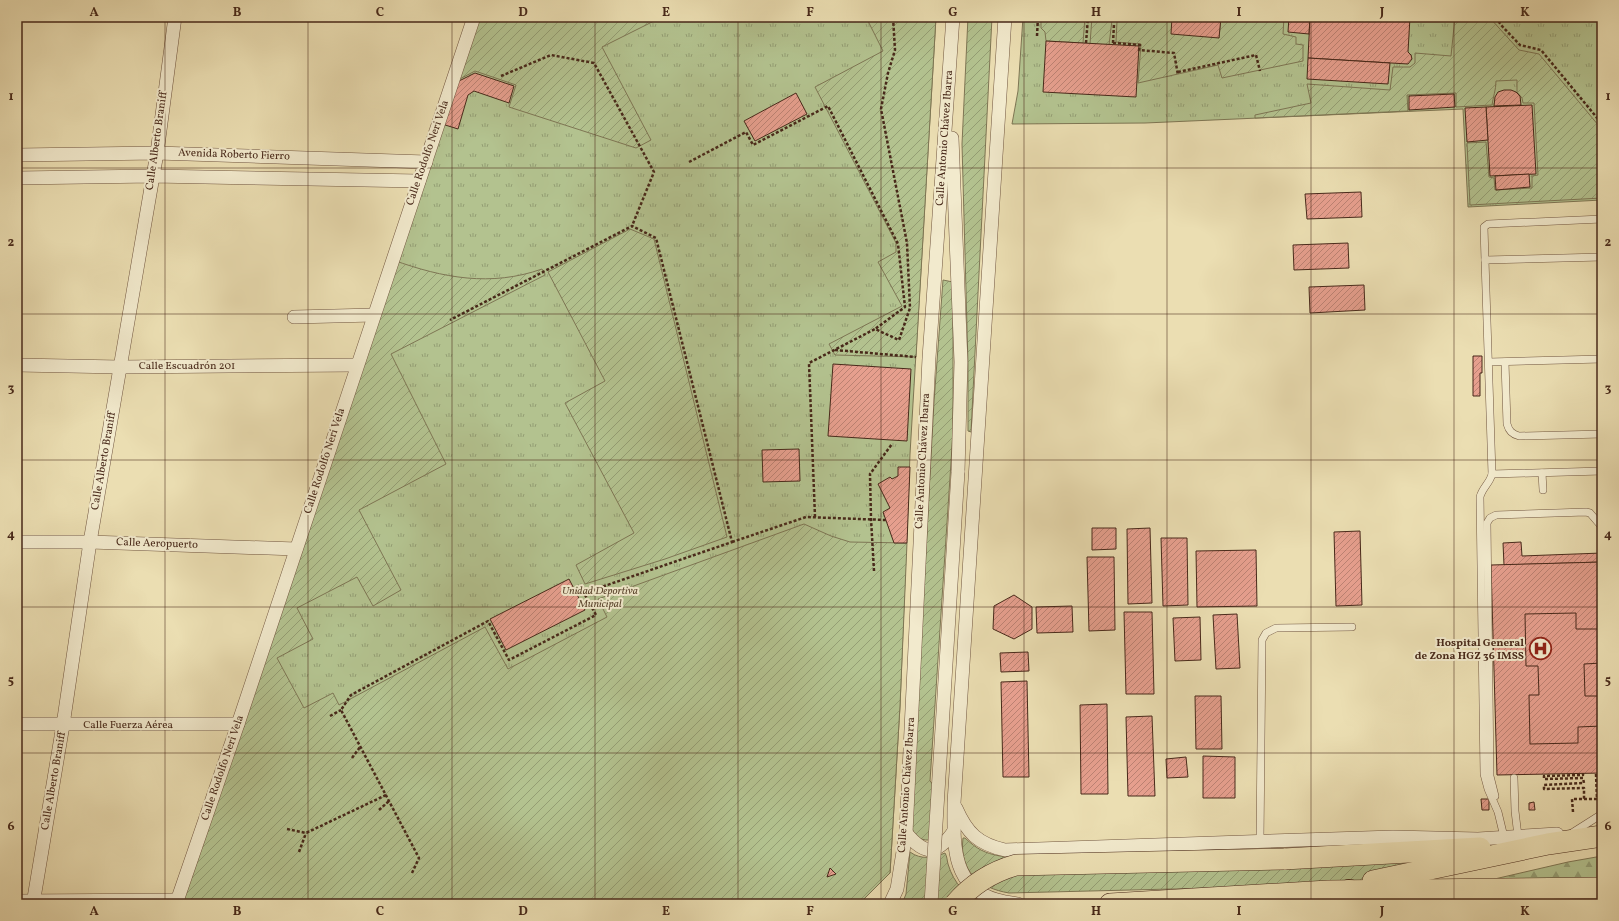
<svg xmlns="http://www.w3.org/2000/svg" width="1619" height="921" viewBox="0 0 1619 921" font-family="Vollkorn,serif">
<defs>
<pattern id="forest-firs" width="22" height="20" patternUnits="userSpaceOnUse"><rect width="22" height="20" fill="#b3c28f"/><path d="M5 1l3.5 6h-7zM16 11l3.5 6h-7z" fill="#949e74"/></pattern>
<pattern id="park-tufts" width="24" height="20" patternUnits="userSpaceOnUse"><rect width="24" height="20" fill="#b3c28f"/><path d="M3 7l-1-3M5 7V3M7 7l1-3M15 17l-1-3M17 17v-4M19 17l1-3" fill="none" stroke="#949e74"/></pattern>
<pattern id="garden-furrows" width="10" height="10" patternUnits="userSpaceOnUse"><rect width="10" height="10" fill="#b3c28f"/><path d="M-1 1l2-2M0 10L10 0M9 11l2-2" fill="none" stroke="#949e74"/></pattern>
<pattern id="building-hatch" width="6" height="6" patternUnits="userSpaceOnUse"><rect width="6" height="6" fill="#e69f8e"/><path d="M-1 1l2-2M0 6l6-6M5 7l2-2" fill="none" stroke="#bc8273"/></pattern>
</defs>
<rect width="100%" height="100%" fill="#ebdeb2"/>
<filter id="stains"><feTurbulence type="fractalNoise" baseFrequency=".005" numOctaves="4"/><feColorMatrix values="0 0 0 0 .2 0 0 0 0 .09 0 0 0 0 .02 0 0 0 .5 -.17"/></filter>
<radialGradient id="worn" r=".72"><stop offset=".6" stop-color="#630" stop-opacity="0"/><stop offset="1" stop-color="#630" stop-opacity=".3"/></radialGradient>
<g fill="url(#forest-firs)" stroke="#7e7654">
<polygon points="1602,856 1602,886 1460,887 1568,862"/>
<polygon points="1602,900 1602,904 1405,904 1405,901"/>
</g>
<g fill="url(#park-tufts)" stroke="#7e7654">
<polygon points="476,17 936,17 910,454 900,706 890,873 859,904 175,904"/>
<polygon points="1023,17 1602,17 1602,200 1468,207 1463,109 1145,123 1012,124 1018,91"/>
</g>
<g fill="url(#garden-furrows)" stroke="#7e7654">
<polygon points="476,17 662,17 602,47 651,140 636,148 509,107 516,85 475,71 454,82"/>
<polygon points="866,17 936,17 916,357 835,355 829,344 902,306 878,262 896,252 896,243 815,87 883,51"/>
<polygon points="968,17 992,17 971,432 968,431 968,364 962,144"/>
<polygon points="1041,17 1085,17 1083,43 1046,41 1045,32 1041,28"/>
<polygon points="1092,17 1109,17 1112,20 1109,45 1090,44"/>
<polygon points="1122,17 1172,17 1219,38 1221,17 1284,17 1283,34 1296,37 1296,44 1303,45 1303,61 1222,78 1218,65 1138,83 1141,44 1116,42 1117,21"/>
<path d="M1455 17H1489L1519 50 1539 54 1599 126 1602 130V198L1470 205 1467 143 1486 142 1489 177 1494 178 1495 190 1532 188V176L1538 175 1534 103H1523L1522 98 1517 92V80L1496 81C1496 90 1493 97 1492 105L1456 107V93L1407 95 1408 111 1255 118V115L1311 103 1307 84 1390 90 1393 67H1410L1415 63V53L1451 56Z"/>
<polygon points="630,229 654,239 727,537 665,559 585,584 576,565 634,533 565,403 605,381 548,272"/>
<path d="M393 260C443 278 491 287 542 269L545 275 391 354 446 464 359 510 401 590 373 606 357 577 297 608 313 639 277 658 304 708 333 693 339 705 485 627 508 669 607 617 598 599 804 524 831 536 850 542 907 543 900 706 890 873 859 904H175Z"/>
<path d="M943 280 953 282V432L930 781 941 794 930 840C917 841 912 833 911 822L934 402Z"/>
<path d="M963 838H965C977 849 984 853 1000 856L1359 862 1456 861 1357 883 1335 885 1009 893C979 888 959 871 963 838Z"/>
<path d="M910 852C921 860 933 858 945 853 947 856 947 860 948 864 954 884 966 896 985 904H902L906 894Z"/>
</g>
<g fill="url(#building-hatch)" stroke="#48291a">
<polygon points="1172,17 1221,17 1219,38 1171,34"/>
<polygon points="1289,17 1310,17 1309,34 1288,32"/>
<polygon points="1310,17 1410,17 1408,52 1411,55 1412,59 1408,64 1308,58"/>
<polygon points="1046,41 1139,46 1136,97 1043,92"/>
<polygon points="1308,58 1390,63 1388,84 1307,79"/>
<polygon points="475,73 514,86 509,103 474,91 468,95 458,129 442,124 455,83"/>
<polygon points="1504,90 1511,90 1516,92 1520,96 1521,105 1494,106 1495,97 1498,92"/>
<polygon points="796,93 807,114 755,141 744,121"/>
<polygon points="1454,94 1455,107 1409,110 1409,96"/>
<polygon points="1532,105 1536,174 1490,176 1486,107"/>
<polygon points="1486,107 1488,140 1467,142 1465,108"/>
<polygon points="1529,174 1530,187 1496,190 1495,176"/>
<polygon points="1361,192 1362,217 1307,219 1305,194"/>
<polygon points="1348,243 1349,268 1294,270 1293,245"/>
<polygon points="1364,285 1365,310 1310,313 1309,287"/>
<polygon points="1473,356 1482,356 1482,373 1480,373 1480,396 1473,396"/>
<polygon points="833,364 911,369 907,441 828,436"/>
<polygon points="799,449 800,481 763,482 762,450"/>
<polygon points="898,467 910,467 907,543 894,543 883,512 890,508 878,484 890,477 892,479 898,476"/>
<polygon points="1092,528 1116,528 1116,549 1092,550"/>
<polygon points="1150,528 1152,603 1128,604 1127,529"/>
<polygon points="1360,531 1362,605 1336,606 1334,532"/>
<polygon points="1161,538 1187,538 1188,605 1163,606"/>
<polygon points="1521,542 1522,556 1602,553 1602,562 1504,565 1503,543"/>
<polygon points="1256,550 1257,606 1197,607 1196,551"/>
<polygon points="1087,557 1114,557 1115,630 1089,631"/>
<polygon points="1602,562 1602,773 1497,775 1491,565"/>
<polygon points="569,579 585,610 506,650 490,619"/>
<polygon points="1014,595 1032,607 1032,629 1014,639 993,629 994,606"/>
<polygon points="1072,606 1073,632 1037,633 1036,607"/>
<polygon points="1124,612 1152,612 1154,694 1126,694"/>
<polygon points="1576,613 1576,629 1602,629 1602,663 1584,664 1585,696 1602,696 1602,726 1578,727 1578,743 1530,744 1529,695 1539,695 1538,666 1526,666 1525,614"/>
<polygon points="1237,614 1240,668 1216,669 1213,615"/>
<polygon points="1200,617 1201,660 1175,661 1173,618"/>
<polygon points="1028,652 1029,671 1001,672 1000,653"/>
<polygon points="1027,681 1029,777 1003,777 1001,682"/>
<polygon points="1195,696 1221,696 1222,749 1196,749"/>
<polygon points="1107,704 1108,794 1081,794 1080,705"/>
<polygon points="1152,716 1155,796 1128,796 1126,717"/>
<polygon points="1203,756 1235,757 1235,798 1203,798"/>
<polygon points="1186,757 1188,777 1167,778 1166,759"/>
<polygon points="1481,799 1489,799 1489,810 1482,810"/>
<polygon points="1534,802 1535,810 1529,810 1529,803"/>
<polygon points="830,868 836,874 827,877"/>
</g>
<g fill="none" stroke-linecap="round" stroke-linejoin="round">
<defs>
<g id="lane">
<polyline points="1485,260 1484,227 1488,224 1602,219"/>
<polyline points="1489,362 1602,359"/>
<path d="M1505 362 1507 424C1509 431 1512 434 1519 436L1602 434"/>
<polyline points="1542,473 1543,490"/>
<polyline points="1492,474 1602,471"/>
<polyline points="1514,778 1515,811 1518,836"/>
<polyline points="1495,796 1490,776 1487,523 1490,518 1496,515 1586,512 1590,513 1602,527"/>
<polyline points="1572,833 1602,814"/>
<path d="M1504 837 1498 812 1488 789 1484 774 1480 497C1482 488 1490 483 1492 474L1485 260 1602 257"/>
<polyline points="1260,841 1262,640 1266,633 1276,628 1352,627"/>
</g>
<g id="street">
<path d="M1005 17 954 803C954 841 950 887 997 900 1003 902 1011 903 1018 904"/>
<polyline points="952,138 961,362 958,472"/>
<polyline points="17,155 157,153 426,162"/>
<polyline points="17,178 153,176 419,181"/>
<polyline points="294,317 374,315"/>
<polyline points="17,365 120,367 357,365"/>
<polyline points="17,542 90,542 296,549"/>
<polyline points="17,724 238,724"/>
<path d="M956 808C967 833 978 844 1005 850L1393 837 1478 839 1557 834"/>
<path d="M906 833C925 856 937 855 954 831"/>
<polyline points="17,901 178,900"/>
<polyline points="33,904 63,725 90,542 157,153 175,17"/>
<polyline points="176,904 238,724 474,17"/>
<polyline points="890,904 897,889 906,833 929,358 953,17"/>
</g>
<g id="primary">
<polyline points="1284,859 1480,848"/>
<polyline points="1373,881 1548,844 1602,836"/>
<polyline points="1110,904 1328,891 1602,888"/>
</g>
<polyline id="highway" points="1349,891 1388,904"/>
</defs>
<use href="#lane" stroke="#715640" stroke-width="8"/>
<use href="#street" stroke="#715640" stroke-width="14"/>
<use href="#primary" stroke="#48291a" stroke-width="22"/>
<use href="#highway" stroke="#48291a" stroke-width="24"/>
<g stroke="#48291a" stroke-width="2.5" stroke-dasharray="3 2" stroke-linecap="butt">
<polyline points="1496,17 1501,25 1520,45 1541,50 1598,119 1602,116"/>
<polyline points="1037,36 1038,17"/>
<polyline points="1086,43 1088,17"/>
<polyline points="1113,43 1140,45 1139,50 1174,53 1178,75"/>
<polyline points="1113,43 1114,24"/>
<polyline points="1178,72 1256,55 1260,71"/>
<polyline points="501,76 551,55 594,63 654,172 632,226"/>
<polyline points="689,162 746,132 753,145 828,106 898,244 905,307 875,329"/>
<polyline points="835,350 916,357"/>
<polyline points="815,517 809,363 875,329 899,340 910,308 907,243 881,109 888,73 895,50 893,17"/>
<polyline points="732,542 806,517 886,520"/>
<polyline points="874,571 871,519 870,474 892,444"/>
<polyline points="330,716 341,710"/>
<polyline points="352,758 360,747"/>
<polyline points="1583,773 1583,775 1544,776 1544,779 1583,778 1584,783 1544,785 1544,789 1584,788 1584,799"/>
<polyline points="379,810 389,801"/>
<polyline points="1573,812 1572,799 1597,799 1596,774"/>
<polyline points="287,829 306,833 386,795"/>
<polyline points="299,852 306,833"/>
<polyline points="412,873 419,858 341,710 351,695 488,621 509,660 596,615 584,593 732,542 656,238 632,226 450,320"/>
</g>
<use href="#lane" stroke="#f2eacd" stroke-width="7"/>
<use href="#street" stroke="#f2eacd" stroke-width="13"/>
<use href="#primary" stroke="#ebdeb2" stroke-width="21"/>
<use href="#highway" stroke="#ebdeb2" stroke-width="22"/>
<defs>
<polyline id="street-bridge" points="931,904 958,472"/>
<path id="primary-bridge" d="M955 904C972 884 991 872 1016 865L1284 859"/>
</defs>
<use href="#street-bridge" stroke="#715640" stroke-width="14" stroke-linecap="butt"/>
<use href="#primary-bridge" stroke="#48291a" stroke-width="22" stroke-linecap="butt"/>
<use href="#street-bridge" stroke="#f2eacd" stroke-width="13"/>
<use href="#primary-bridge" stroke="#ebdeb2" stroke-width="21"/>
</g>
<path fill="none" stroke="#48291a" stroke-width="1" stroke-opacity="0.55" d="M165 17V904M308 17V904M452 17V904M595 17V904M738 17V904M881 17V904M1024 17V904M1167 17V904M1311 17V904M1454 17V904M17 168H1602M17 314H1602M17 460H1602M17 607H1602M17 753H1602"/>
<defs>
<symbol id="hospital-ring" viewBox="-11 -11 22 22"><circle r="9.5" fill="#f2eacd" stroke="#8f2418" stroke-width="1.5"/><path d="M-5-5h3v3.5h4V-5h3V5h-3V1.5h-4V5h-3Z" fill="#8f2418"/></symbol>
</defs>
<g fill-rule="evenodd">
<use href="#hospital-ring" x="1528" y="636" width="25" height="25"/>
</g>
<g text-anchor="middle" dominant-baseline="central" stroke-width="4" stroke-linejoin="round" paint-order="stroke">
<g font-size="11" fill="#48291a" stroke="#f2eacd">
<text transform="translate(945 138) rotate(-86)">Calle Antonio Chávez Ibarra</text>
<text transform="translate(157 141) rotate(-82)">Calle Alberto Braniff</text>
<text transform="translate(428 153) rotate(-71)">Calle Rodolfo Neri Vela</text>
<text transform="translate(234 155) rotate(2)">Avenida Roberto Fierro</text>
<text x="187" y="366">Calle Escuadrón 201</text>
<text transform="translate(104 461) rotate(-80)">Calle Alberto Braniff</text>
<text transform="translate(325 461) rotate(-72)">Calle Rodolfo Neri Vela</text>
<text transform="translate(923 461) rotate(-87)">Calle Antonio Chávez Ibarra</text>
<text transform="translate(157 544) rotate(2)">Calle Aeropuerto</text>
<text x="128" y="725">Calle Fuerza Aérea</text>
<text transform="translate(223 768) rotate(-71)">Calle Rodolfo Neri Vela</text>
<text transform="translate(54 781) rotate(-80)">Calle Alberto Braniff</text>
<text transform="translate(907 785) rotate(-86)">Calle Antonio Chávez Ibarra</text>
</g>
<g font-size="11" font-style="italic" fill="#5d4831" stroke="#f2eacd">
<text x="600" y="591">Unidad Deportiva<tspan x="600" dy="13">Municipal</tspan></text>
</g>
<g font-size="11" font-weight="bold" fill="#48291a" stroke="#f2eacd" text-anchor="end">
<text x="1524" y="643">Hospital General<tspan x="1524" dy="13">de Zona HGZ 36 IMSS</tspan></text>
</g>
</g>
<rect width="1619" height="921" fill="none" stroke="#ebdeb2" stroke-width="44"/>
<rect x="22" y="22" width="1575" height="877" fill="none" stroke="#48291a" stroke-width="1.5"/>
<g font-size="13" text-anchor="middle" font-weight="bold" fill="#48291a">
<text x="94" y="16">A</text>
<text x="237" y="16">B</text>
<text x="380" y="16">C</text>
<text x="523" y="16">D</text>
<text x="666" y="16">E</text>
<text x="810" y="16">F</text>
<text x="953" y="16">G</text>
<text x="1096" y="16">H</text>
<text x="1239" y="16">I</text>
<text x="1382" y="16">J</text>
<text x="1525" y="16">K</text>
<text x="11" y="100">1</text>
<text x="1608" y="100">1</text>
<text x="11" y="246">2</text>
<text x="1608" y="246">2</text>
<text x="11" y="392">3</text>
<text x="1608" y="392">3</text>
<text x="11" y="538">4</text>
<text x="1608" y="538">4</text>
<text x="11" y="684">5</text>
<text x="1608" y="684">5</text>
<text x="11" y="830">6</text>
<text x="1608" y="830">6</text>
<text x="94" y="915">A</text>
<text x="237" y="915">B</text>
<text x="380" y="915">C</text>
<text x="523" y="915">D</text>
<text x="666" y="915">E</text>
<text x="810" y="915">F</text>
<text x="953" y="915">G</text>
<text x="1096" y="915">H</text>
<text x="1239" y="915">I</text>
<text x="1382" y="915">J</text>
<text x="1525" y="915">K</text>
</g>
<rect width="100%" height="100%" filter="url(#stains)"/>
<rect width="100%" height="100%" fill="url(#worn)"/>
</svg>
